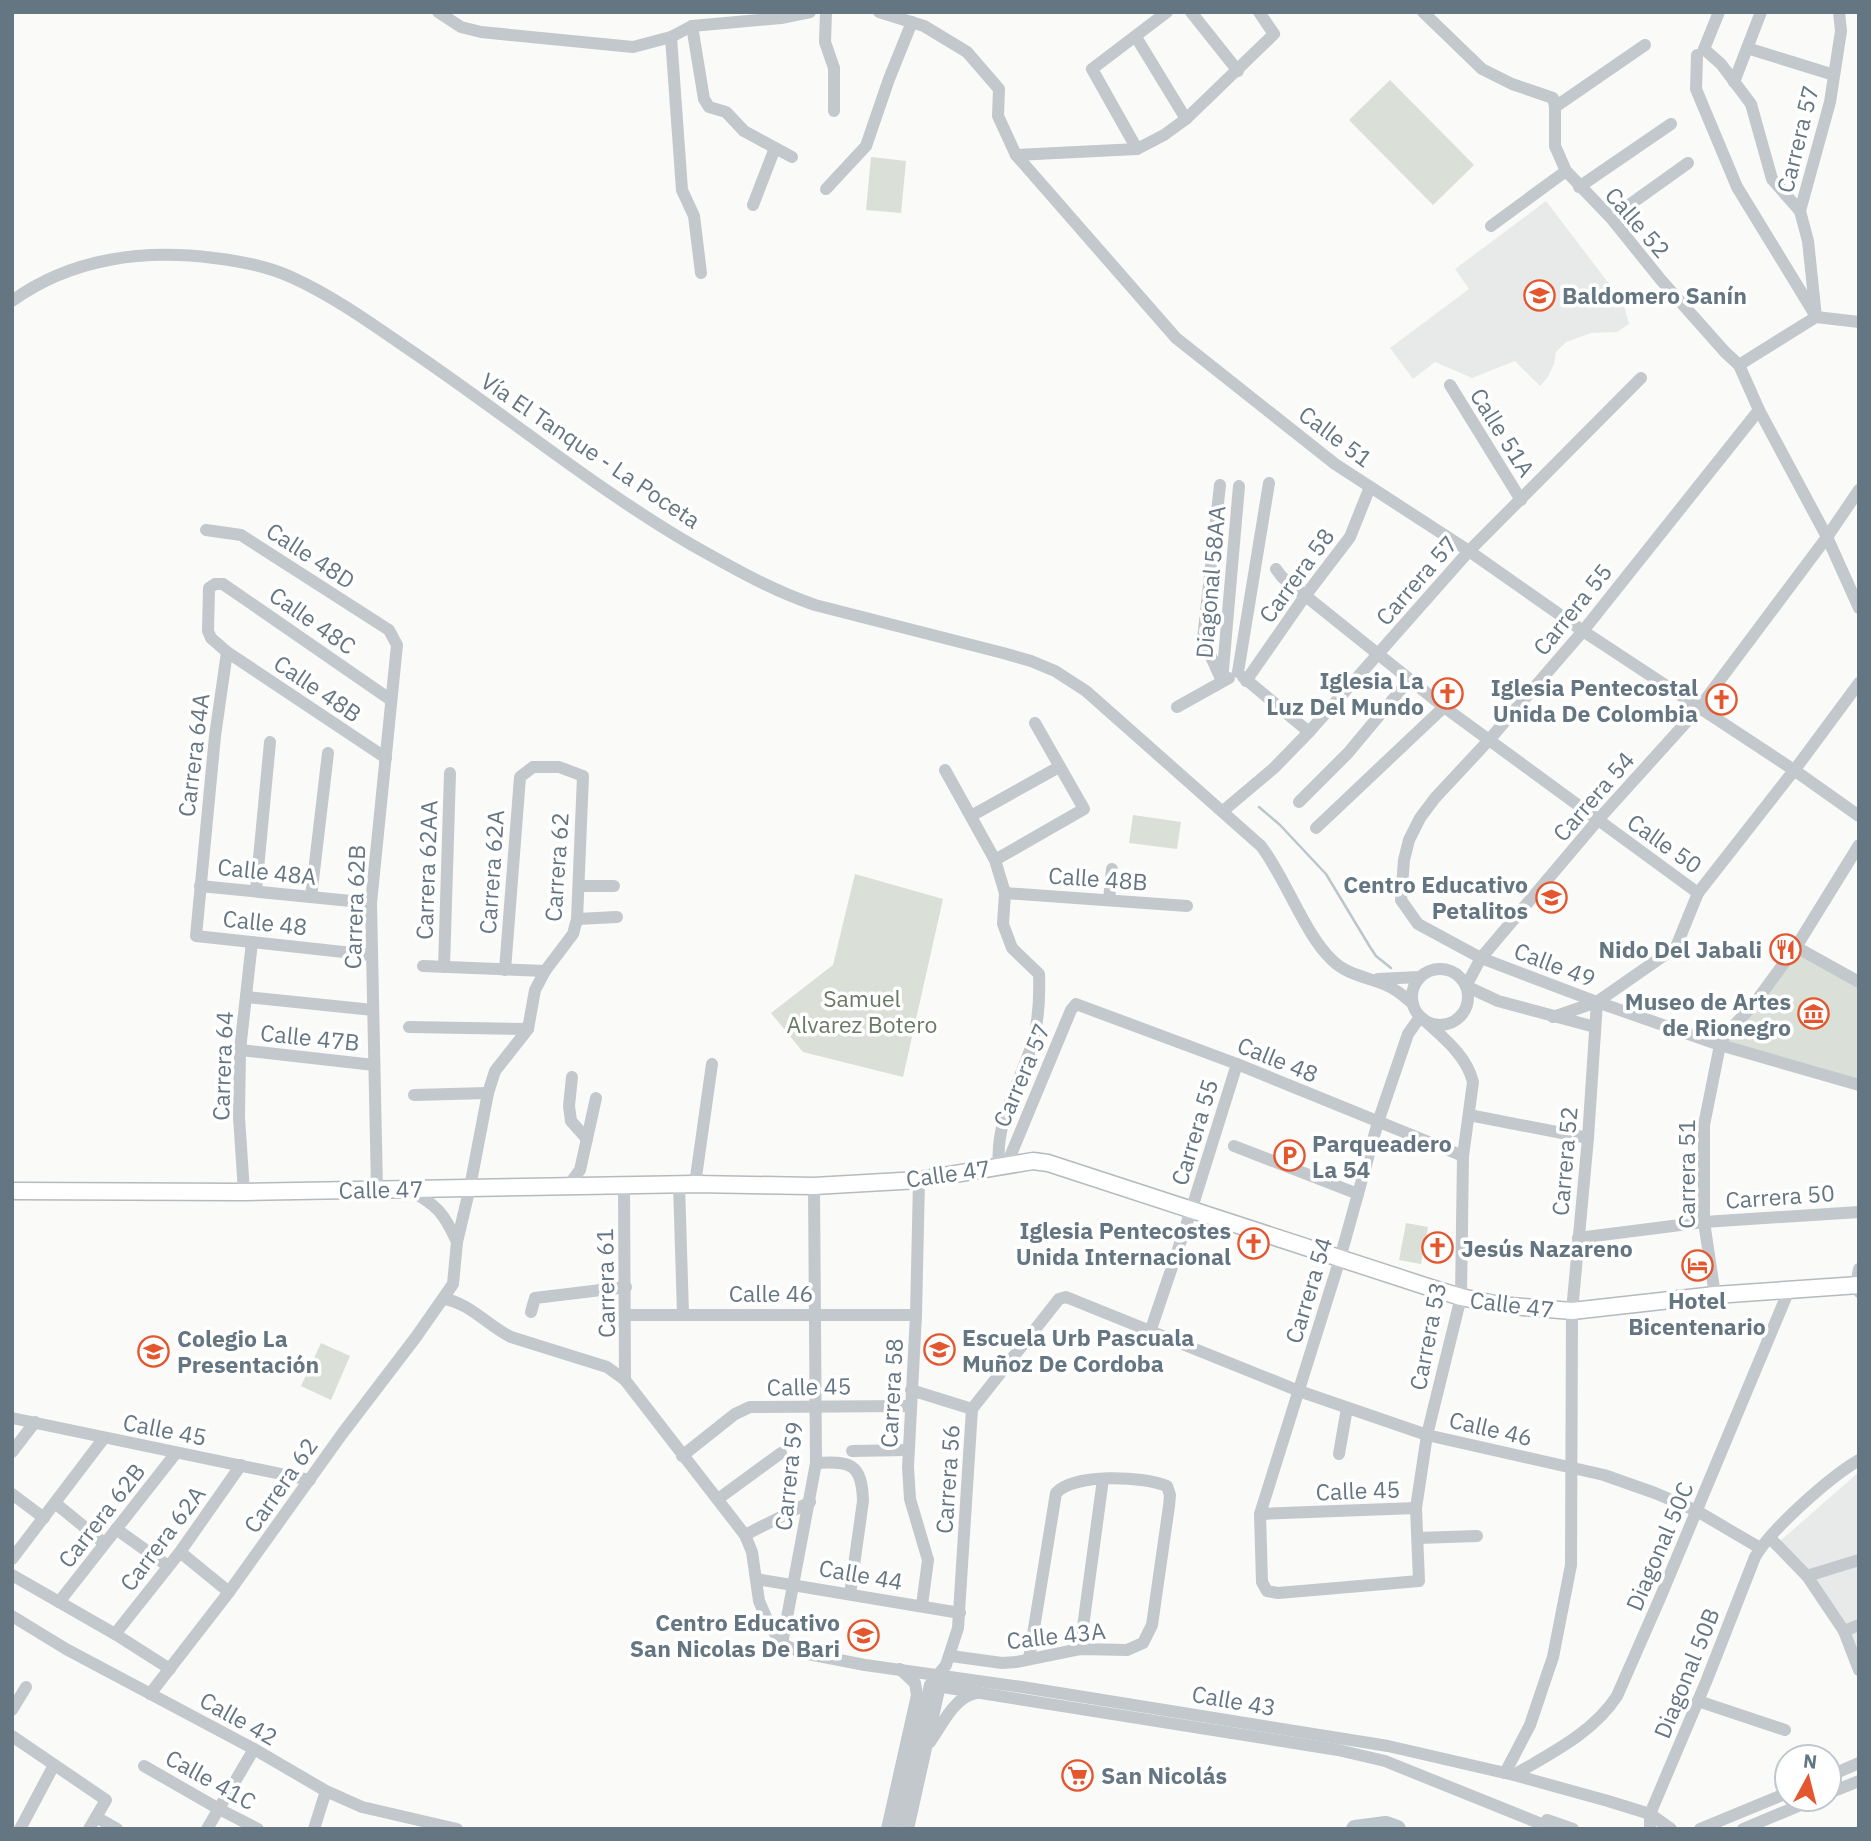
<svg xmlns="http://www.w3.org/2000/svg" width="1871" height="1841" viewBox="0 0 1871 1841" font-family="'IBM Plex Sans',sans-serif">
<rect width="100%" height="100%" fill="#fafaf8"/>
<g fill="#e8e9e9">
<polygon points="1546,201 1623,302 1629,324 1617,332 1591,333 1566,342 1556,352 1554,364 1548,377 1540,386 1515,361 1472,378 1435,362 1413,379 1390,348 1469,289 1455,269"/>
<polygon points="1859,1472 1859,1662 1779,1542"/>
</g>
<g fill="#dadfd7">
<polygon points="1390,80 1474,165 1433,205 1349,120"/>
<polygon points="871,157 906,161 901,213 866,210"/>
<polygon points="1133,815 1181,822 1177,849 1129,843"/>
<polygon points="855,874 943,899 903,1077 803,1052 771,1013 833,965"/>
<polygon points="1796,947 1859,982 1859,1090 1720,1045"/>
<polygon points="1406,1223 1428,1227 1421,1264 1399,1260"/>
<polygon points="321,1343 350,1356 331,1400 301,1386"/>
</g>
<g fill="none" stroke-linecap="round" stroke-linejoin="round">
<polyline stroke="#bbc7cb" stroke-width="2.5" points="1259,807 1280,825 1326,874 1370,947 1376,956 1391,968"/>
<polyline stroke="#bbc7cb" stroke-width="18" points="1355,1829 1386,1825 1397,1829"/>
<defs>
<polyline id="major" points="12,1191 244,1192 695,1184 814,1186 919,1180 1033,1161 1048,1163 1425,1286 1461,1297 1499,1305 1572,1311 1715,1295 1859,1285"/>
</defs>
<use href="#major" stroke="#b5babe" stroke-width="19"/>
<g stroke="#c3c8cc" stroke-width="12">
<polyline points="438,12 461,27 481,32 633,47 671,37 692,26 781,18 810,12"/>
<polyline points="826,12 825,42 834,68 834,111"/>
<polyline points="879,12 924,26 967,52 999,89 998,116 1016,155 1176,338 1335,464 1469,551 1583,631 1794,770 1859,816"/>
<polyline points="1191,12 1238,71"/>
<polyline points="1423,12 1482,69 1512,84 1553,98 1555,107 1555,146 1566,171 1611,218 1661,280 1725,352 1739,365 1759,410 1827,537 1859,608"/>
<polyline points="1719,12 1704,49 1721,64 1751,104 1772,179 1800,211"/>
<polyline points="692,26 704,99 709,107 726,112 744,131 792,157"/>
<polyline points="671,37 682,190 694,216 701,273"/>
<polyline points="1136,37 1186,119"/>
<polyline points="1747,48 1834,75"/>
<polyline points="1697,55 1696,89 1737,187 1814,313"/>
<polyline points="1734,82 1761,12"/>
<polyline points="1555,107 1645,45"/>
<polyline points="1137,149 1092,69 1167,12"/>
<polyline points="1016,155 1137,149 1164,135 1186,119 1274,34 1259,12"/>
<polyline points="1579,187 1671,124"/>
<polyline points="826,189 866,146 889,79 912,22"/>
<polyline points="753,205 775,148"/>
<polyline points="1611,218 1688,163"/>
<polyline points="1491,226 1566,171"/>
<path d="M12 301C71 258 144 249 214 258 240 261 267 266 291 277 331 295 368 321 404 346 501 411 591 486 692 545 733 568 771 590 815 605L1003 653 1031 661 1055 671 1086 691 1261 846C1286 879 1304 933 1332 960 1347 975 1367 977 1386 985 1396 989 1404 996 1412 1003"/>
<polyline points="1816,317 1808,241 1800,211 1830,102 1841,31 1839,12"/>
<polyline points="1816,317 1859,322"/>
<polyline points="1739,365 1816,317"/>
<polyline points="1450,385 1521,500"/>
<polyline points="1759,410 1583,631 1489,740 1435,798 1420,818 1409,840 1404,860 1401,900 1418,924 1481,958 1597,1002 1720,1045 1859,1085"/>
<polyline points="1220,485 1203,639 1222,681"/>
<polyline points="206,530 241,535 389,630 397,645 371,903 377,1189"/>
<polyline points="1276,569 1282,577 1444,707 1698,893"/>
<polyline points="227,652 386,758"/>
<polyline points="1238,672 1269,483"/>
<polyline points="1243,677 1309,732"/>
<polyline points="1222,681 1239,486"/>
<polyline points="1246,681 1305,596 1350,537 1370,487"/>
<polyline points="1177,707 1229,678"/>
<path d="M945 770 995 860 1005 893 1003 924 1012 948 1039 974C1040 1000 1039 1025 1030 1050 1017 1088 995 1124 999 1166"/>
<polyline points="1299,802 1348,753 1409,680"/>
<polyline points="1223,811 1274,768 1309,732 1469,551 1641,378"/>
<polyline points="971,816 1059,767"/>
<polyline points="1316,828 1444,707"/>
<polyline points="995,860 1084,809 1035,723"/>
<polyline points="200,886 371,903"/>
<polyline points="579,886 614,886"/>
<polyline points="256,890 270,742"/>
<polyline points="1005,893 1187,906"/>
<polyline points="311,897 328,753"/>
<polyline points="1109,900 1112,869"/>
<polyline points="577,919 617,917"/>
<polyline points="1796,947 1859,982"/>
<polyline points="371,955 196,936 215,736 227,652 211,638 208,631 209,588 215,584 223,584 391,700"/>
<polyline points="423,966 545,971"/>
<polyline points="444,967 450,773"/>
<circle cx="1440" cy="997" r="28"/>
<polyline points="1378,979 1419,977"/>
<polyline points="246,997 373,1010"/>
<path d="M1420 1017 1408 1034 1378 1122 1339 1262 1260 1514 1262 1582 1267 1591 1278 1593 1419 1581 1416 1508 1427 1435 1461 1297 1463 1156 1473 1082C1466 1054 1442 1037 1422 1018"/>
<polyline points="1553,1017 1597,1002 1676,947 1698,893 1799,764 1859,683"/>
<polyline points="409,1027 528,1029"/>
<polyline points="1595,1027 1498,1001 1466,986 1481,958 1597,821 1699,708 1827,537 1859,490"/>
<polyline points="240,1050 374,1065"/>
<polyline points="572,1077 569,1106 571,1121 587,1139"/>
<polyline points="414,1095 488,1093"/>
<polyline points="1469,1115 1588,1138"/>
<polyline points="1234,1146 1358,1194"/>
<polyline points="1007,1164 1071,1010 1076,1004 1237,1064 1463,1156"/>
<polyline points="919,1180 916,1315 908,1467 910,1499 928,1560 922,1605"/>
<polyline points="679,1184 683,1314"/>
<polyline points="695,1184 712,1064"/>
<polyline points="624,1185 625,1380"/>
<polyline points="568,1186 580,1170 596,1098"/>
<path d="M409 1190C437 1205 444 1213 457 1242"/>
<polyline points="244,1192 239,1117 240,1050 252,942"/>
<polyline points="1578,1238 1704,1222 1859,1212"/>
<polyline points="1859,1269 1856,1285 1859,1292"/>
<polyline points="1715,1295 1704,1222 1704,1125 1720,1045 1725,1035 1754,1004 1796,947 1859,845"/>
<path d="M443 1299C469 1302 488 1326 511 1337L607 1367 625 1380 745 1535 752 1552 759 1601 769 1624 782 1644 803 1653 865 1665 1022 1687 1388 1746 1514 1775 1608 1801 1650 1814 1671 1829"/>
<polyline points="531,1312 535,1298 626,1287"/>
<polyline points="626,1315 916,1315"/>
<polyline points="1150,1332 1191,1211 1237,1064"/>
<polyline points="911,1390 972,1409"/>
<polyline points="12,1418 310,1480"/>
<polyline points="852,1451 908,1450"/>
<polyline points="12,1452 35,1422"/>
<polyline points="1339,1454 1347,1408"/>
<polyline points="682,1456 735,1414 750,1407 910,1406"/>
<path d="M816 1463C850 1461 862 1463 863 1501L850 1594"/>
<polyline points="12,1494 44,1518"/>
<polyline points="718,1499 781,1453"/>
<polyline points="55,1503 104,1543"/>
<polyline points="1260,1514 1416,1508"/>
<polyline points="116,1529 168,1566"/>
<polyline points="745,1535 810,1502"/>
<polyline points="1418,1538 1477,1536"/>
<polyline points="1770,1538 1807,1576 1844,1631 1859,1670"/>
<polyline points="180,1552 229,1592"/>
<polyline points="12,1559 104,1438"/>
<polyline points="12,1575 115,1634 170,1669"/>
<polyline points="1807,1576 1859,1560"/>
<polyline points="756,1579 960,1613"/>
<polyline points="59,1602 176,1453"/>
<polyline points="12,1616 66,1649 254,1749 326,1791 362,1807 457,1829"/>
<polyline points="1844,1631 1859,1625"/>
<polyline points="115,1634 180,1552 241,1465"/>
<polyline points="782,1644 816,1463 814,1186"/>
<polyline points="1080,1649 1103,1479"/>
<path d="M951 1656 1002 1663 1016 1662 1080 1649 1127 1650 1143 1643 1152 1625 1169 1506 1170 1495 1167 1486C1142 1476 1074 1473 1056 1493L1029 1659"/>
<polyline points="930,1685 1338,1750 1385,1761 1554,1829"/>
<polyline points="150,1694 229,1592 342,1434 416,1337 453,1284 457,1242 470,1187 488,1093 495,1071 528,1029 535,990 545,971 573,934 577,919 583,776 559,767 533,767 520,777 505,970"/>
<polyline points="1698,1701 1785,1730"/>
<polyline points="12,1710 26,1687"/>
<polyline points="12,1736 106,1800 89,1829"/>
<path d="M930 1742C942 1725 954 1697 976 1693"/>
<polyline points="144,1766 219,1809 258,1829"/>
<polyline points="1505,1773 1530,1725 1553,1657 1571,1565 1572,1311 1588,1138 1597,1002"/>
<path d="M1514 1775C1551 1753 1593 1733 1617 1696L1660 1598 1789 1290"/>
<polyline points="1829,1776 1859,1763"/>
<polyline points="1829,1793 1859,1781"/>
<polyline points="96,1817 117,1829"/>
<polyline points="1547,1820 1573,1829"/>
<polyline points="20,1829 54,1765"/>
<polyline points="207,1829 254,1749"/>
<polyline points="314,1829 326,1791"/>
<polyline points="887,1829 917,1695 915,1683 900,1669"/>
<polyline points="896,1829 930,1685 946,1665 958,1628 972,1409 1059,1299 1066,1297 1299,1391 1427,1435 1604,1475 1655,1493 1697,1511 1760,1548"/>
<polyline points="908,1829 941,1681"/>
<path d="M1650 1829V1814L1706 1682 1755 1557C1772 1528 1830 1477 1859 1460"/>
<polyline points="1700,1829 1787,1793"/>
<polyline points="1743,1829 1815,1799"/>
</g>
<use href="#major" stroke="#fff" stroke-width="16"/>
</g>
<defs>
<symbol id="school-ring" viewBox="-11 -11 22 22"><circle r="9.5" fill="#fff" stroke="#e4572e" stroke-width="1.5"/><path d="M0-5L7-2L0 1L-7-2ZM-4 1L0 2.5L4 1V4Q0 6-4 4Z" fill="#e4572e"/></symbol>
<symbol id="church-ring" viewBox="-11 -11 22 22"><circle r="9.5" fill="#fff" stroke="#e4572e" stroke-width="1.5"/><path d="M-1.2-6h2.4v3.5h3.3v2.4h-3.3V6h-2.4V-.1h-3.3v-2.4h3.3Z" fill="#e4572e"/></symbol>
<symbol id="restaurant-ring" viewBox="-11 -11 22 22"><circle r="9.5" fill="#fff" stroke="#e4572e" stroke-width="1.5"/><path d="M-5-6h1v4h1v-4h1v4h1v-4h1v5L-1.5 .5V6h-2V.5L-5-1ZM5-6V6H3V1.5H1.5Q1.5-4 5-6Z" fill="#e4572e"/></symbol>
<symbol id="museum-ring" viewBox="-11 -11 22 22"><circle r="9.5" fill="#fff" stroke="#e4572e" stroke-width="1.5"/><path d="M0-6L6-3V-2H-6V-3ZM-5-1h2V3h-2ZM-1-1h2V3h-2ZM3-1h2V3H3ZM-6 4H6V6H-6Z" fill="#e4572e"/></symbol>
<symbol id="parking-ring" viewBox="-11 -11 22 22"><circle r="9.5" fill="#fff" stroke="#e4572e" stroke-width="1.5"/><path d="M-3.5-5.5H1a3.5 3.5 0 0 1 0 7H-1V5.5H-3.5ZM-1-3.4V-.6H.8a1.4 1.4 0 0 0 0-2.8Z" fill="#e4572e"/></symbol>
<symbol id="hotel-ring" viewBox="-11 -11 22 22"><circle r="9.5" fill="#fff" stroke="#e4572e" stroke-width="1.5"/><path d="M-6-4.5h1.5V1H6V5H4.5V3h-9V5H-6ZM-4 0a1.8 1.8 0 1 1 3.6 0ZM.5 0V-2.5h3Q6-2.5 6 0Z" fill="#e4572e"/></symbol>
<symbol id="supermarket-ring" viewBox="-11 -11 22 22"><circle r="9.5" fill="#fff" stroke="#e4572e" stroke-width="1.5"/><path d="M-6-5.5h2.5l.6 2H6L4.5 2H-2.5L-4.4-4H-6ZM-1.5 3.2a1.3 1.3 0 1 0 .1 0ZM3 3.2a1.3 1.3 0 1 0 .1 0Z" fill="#e4572e"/></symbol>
</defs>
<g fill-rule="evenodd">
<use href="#school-ring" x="1522" y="278" width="35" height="35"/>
<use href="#church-ring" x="1430" y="676" width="35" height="35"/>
<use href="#church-ring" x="1704" y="682" width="35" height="35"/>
<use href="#school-ring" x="1534" y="880" width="35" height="35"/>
<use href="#restaurant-ring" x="1768" y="932" width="35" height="35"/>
<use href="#museum-ring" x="1796" y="996" width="35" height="35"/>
<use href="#parking-ring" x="1272" y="1138" width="35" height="35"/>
<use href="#church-ring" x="1236" y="1226" width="35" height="35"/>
<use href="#church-ring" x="1420" y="1230" width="35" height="35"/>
<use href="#hotel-ring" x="1680" y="1248" width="35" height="35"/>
<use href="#school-ring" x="922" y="1332" width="35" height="35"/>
<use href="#school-ring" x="136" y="1334" width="35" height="35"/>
<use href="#school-ring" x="846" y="1618" width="35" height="35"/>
<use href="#supermarket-ring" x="1060" y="1758" width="35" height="35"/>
</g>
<g text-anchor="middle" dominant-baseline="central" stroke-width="7" stroke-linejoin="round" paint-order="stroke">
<g font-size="23" fill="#657683" stroke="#fff">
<text transform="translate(1797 139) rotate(-76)">Carrera 57</text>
<text transform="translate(1638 222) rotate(49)">Calle 52</text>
<text transform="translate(1503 432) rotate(58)">Calle 51A</text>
<text transform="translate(1336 436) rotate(37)">Calle 51</text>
<text transform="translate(591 450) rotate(34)">Vía El Tanque - La Poceta</text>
<text transform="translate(311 555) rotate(33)">Calle 48D</text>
<text transform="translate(1296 575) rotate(-54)">Carrera 58</text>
<text transform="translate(1416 580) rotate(-49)">Carrera 57</text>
<text transform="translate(1210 582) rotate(-85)">Diagonal 58AA</text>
<text transform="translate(1572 609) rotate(-51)">Carrera 55</text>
<text transform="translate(313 620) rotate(35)">Calle 48C</text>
<text transform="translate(318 688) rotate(34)">Calle 48B</text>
<text transform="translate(193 755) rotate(-83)">Carrera 64A</text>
<text transform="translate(1593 796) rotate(-49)">Carrera 54</text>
<text transform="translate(1665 843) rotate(35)">Calle 50</text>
<text transform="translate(556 867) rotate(-86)">Carrera 62</text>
<text transform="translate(426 870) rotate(-88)">Carrera 62AA</text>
<text transform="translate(267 871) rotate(6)">Calle 48A</text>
<text transform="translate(491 872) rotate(-86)">Carrera 62A</text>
<text transform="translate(1098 878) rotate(4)">Calle 48B</text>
<text transform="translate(354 907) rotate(-88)">Carrera 62B</text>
<text transform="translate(265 922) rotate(6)">Calle 48</text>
<text transform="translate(1555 964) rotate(21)">Calle 49</text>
<text transform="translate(310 1037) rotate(6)">Calle 47B</text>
<text transform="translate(1278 1059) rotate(22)">Calle 48</text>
<text transform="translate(222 1066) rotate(-88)">Carrera 64</text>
<text transform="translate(1021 1075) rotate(-67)">Carrera 57</text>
<text transform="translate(1194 1132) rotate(-73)">Carrera 55</text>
<text transform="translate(1564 1161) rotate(-85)">Carrera 52</text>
<text transform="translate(948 1173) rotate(-8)">Calle 47</text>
<text transform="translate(1686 1174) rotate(-90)">Carrera 51</text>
<text transform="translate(381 1189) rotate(-1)">Calle 47</text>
<text transform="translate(1780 1196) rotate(-4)">Carrera 50</text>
<text transform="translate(605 1283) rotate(-91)">Carrera 61</text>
<text transform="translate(1308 1290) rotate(-73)">Carrera 54</text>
<text x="771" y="1293">Calle 46</text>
<text transform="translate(1512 1304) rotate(7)">Calle 47</text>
<text transform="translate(1427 1336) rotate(-79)">Carrera 53</text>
<text transform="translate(809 1386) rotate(-1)">Calle 45</text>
<text transform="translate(891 1393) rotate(-87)">Carrera 58</text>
<text transform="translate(1491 1428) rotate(13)">Calle 46</text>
<text transform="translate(165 1429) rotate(11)">Calle 45</text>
<text transform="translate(788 1476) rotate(-84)">Carrera 59</text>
<text transform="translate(947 1479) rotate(-86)">Carrera 56</text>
<text transform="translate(280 1485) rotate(-55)">Carrera 62</text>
<text transform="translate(1358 1490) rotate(-2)">Calle 45</text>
<text transform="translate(101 1515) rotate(-52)">Carrera 62B</text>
<text transform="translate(162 1538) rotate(-53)">Carrera 62A</text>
<text transform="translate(1659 1546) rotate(-67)">Diagonal 50C</text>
<text transform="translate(861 1574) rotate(10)">Calle 44</text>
<text transform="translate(1056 1635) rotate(-6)">Calle 43A</text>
<text transform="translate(1686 1673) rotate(-68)">Diagonal 50B</text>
<text transform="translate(1234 1700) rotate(10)">Calle 43</text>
<text transform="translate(239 1718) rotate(29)">Calle 42</text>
<text transform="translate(211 1779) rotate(29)">Calle 41C</text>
</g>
<g font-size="23" font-weight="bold" fill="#657683" stroke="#fff" text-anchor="end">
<text x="1562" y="295" text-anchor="start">Baldomero Sanín</text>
<text x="1424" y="680">Iglesia La<tspan x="1424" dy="26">Luz Del Mundo</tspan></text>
<text x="1698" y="687">Iglesia Pentecostal<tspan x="1698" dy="26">Unida De Colombia</tspan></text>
<text x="1528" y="884">Centro Educativo<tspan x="1528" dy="26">Petalitos</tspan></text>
<text x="1762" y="949">Nido Del Jabali</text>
<text x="1791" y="1001">Museo de Artes<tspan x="1791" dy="26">de Rionegro</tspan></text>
<text x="1312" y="1143" text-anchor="start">Parqueadero<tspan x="1312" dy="26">La 54</tspan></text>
<text x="1231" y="1230">Iglesia Pentecostes<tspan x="1231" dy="26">Unida Internacional</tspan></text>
<text x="1461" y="1248" text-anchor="start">Jesús Nazareno</text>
<text x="1697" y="1300" text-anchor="middle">Hotel<tspan x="1697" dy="26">Bicentenario</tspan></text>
<text x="962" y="1337" text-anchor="start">Escuela Urb Pascuala<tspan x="962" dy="26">Muñoz De Cordoba</tspan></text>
<text x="177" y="1338" text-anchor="start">Colegio La<tspan x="177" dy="26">Presentación</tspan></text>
<text x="840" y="1622">Centro Educativo<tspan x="840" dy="26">San Nicolas De Bari</tspan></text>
<text x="1101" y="1775" text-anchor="start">San Nicolás</text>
</g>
<g font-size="23" fill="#687a64" stroke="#fff">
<text x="862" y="998">Samuel<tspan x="862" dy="26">Alvarez Botero</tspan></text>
</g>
</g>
<rect width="1871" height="1841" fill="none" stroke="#657683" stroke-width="28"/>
<g transform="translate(1808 1778) rotate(7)"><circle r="33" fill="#ffffff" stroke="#c1c8cd" stroke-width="2"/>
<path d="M0-5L12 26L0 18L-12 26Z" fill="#e4572e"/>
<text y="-10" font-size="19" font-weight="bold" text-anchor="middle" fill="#657683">N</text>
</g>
</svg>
